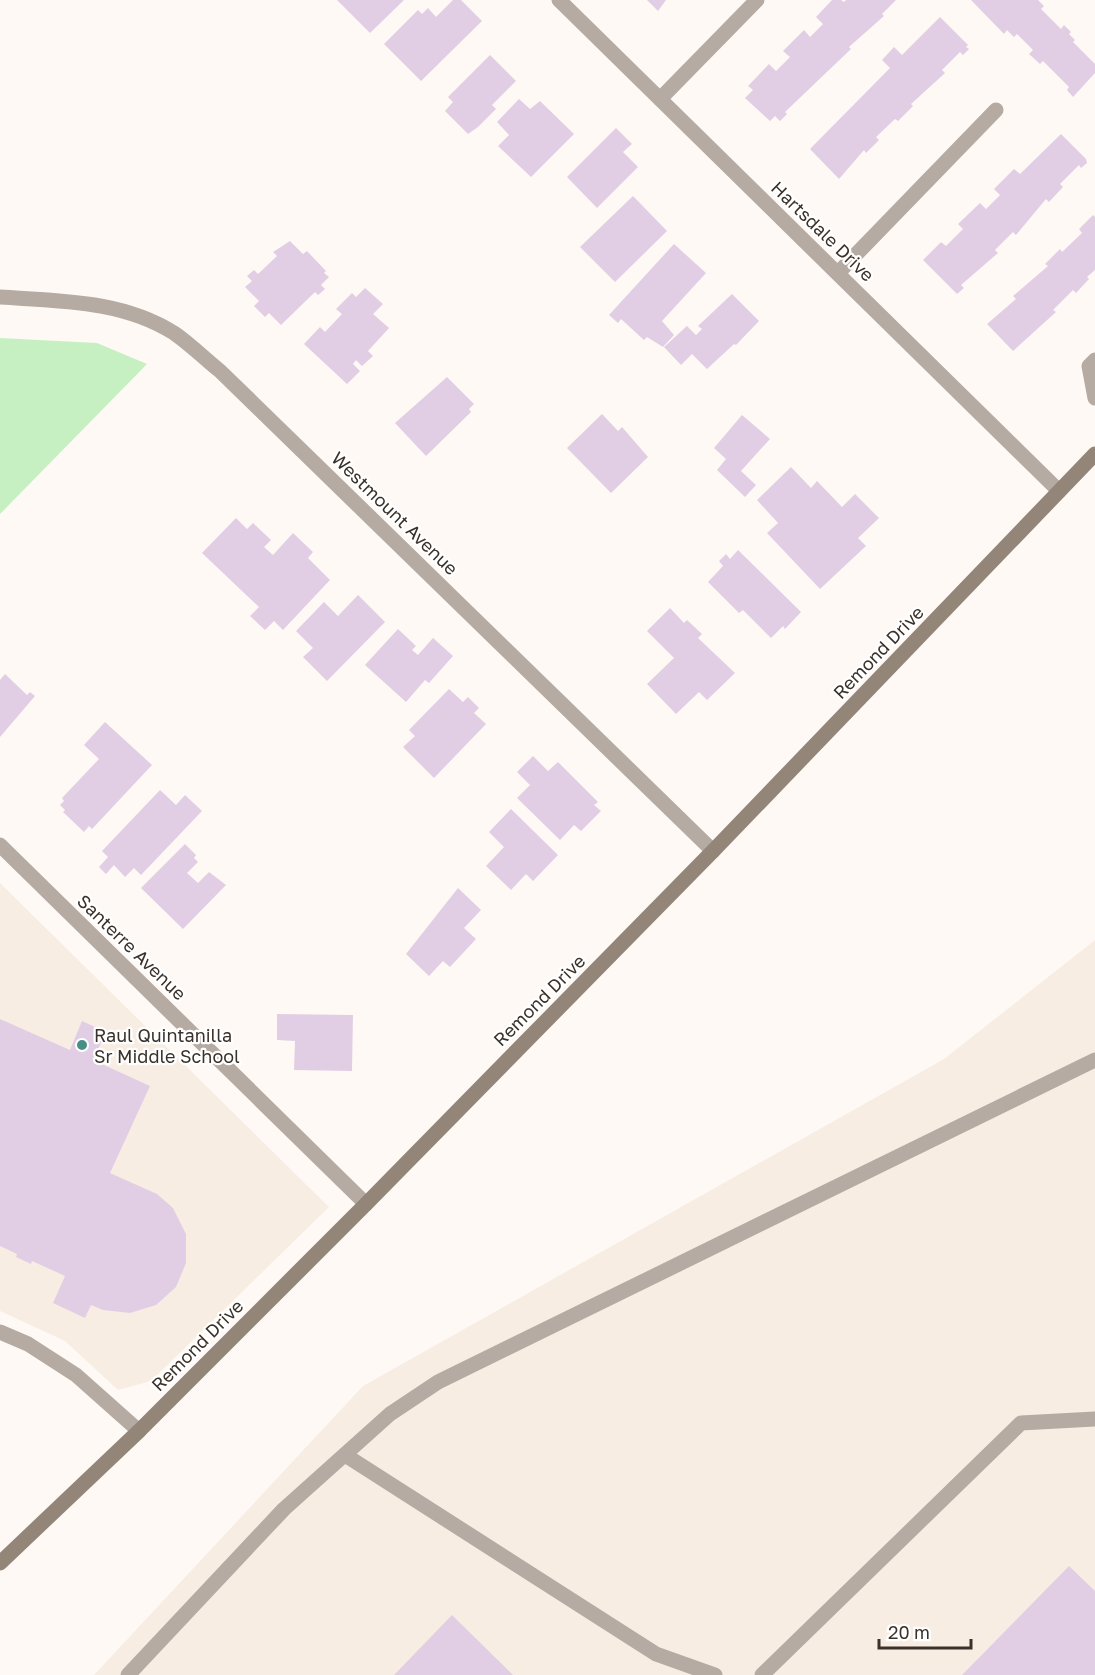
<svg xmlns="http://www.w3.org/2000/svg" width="1095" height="1675" viewBox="0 0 1095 1675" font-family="'Golos Text',sans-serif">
<rect width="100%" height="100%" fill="#fef9f5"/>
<g fill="#f8ede3">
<polygon points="0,883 329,1207 151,1381 118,1390 65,1341 0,1311"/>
<polygon points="1095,940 1095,1675 94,1675 363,1386 944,1059"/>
</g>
<polygon fill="#c6f0c2" points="0,338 97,343 147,364 0,514"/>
<g fill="#e2cee4">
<polygon points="337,0 404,0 370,33"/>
<polygon points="453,0 461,0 482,21 421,81 384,44 418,10 422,14 428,8 436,17"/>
<polygon points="647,0 666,0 658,11"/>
<polygon points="832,0 841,0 844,2 846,0 896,0 882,14 884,16 849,47 851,49 785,112 787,114 780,121 775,116 770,121 745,98 753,90 748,86 769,64 776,71 790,57 783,51 804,30 810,37 823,24 816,17"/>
<polygon points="971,0 1038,0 1044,6 1041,9 1061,29 1064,25 1071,32 1069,34 1075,40 1073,42 1095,64 1095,73 1073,97 1067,90 1069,87 1043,61 1040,64 1029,54 1033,50 1017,34 1014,37 1007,30 1004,34"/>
<polygon points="940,17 968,45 966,47 969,49 963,55 960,52 942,70 945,73 911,104 913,106 898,121 895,119 876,137 879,140 866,153 864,150 839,179 810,149 890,68 882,60 894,47 902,55"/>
<polygon points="490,55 516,81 492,105 496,109 478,127 468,134 445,111 453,102 448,97"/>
<polygon points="519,99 530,109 540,101 574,134 531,177 498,146 509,135 497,122"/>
<polygon points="616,128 632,144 623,152 638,167 597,208 567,177"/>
<polygon points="1061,134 1086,159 1087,163 1081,168 1079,165 1060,184 1063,187 1049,202 1046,199 1016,235 1013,232 995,250 998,253 961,285 964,288 957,294 923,260 941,242 946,246 963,229 958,224 980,203 986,209 1000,195 994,189 1014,169 1020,174"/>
<polygon points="633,196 667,231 615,282 580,247"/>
<polygon points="1093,215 1095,217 1095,270 1087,277 1089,279 1076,293 1073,290 1053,310 1056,312 1013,351 987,324 1016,299 1013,296 1048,266 1045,264 1060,249 1062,252 1082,233 1079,229"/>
<polygon points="290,241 303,254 307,251 326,271 324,273 329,277 321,285 325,289 318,295 315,292 281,325 269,313 265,317 254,306 259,301 245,287 252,281 247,276 254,270 258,274 277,256 273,252"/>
<polygon points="674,244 706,273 662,321 674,335 663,347 647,337 644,340 621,319 618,323 609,315"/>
<polygon points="365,288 383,304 373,314 389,328 368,351 373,356 362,366 356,360 353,364 360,371 347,384 304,344 320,327 325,332 342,314 336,309 352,293 356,297"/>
<polygon points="732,294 759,321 736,345 734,344 707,369 692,354 681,365 664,347 687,326 696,335 702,329 698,326"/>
<polygon points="447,377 474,404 469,409 471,412 426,456 395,423"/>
<polygon points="602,414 618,431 622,427 648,457 611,493 567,448"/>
<polygon points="742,415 770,439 741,471 756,485 745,497 717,470 726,459 714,448"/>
<polygon points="791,467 811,488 817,481 842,507 855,494 879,518 858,538 866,546 820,589 767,533 778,523 757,500"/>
<polygon points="236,518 247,529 253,523 271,540 264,547 273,555 293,533 313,552 308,558 330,580 283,630 274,621 265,630 250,616 259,607 202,553"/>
<polygon points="738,550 801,612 785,629 783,626 771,638 743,610 739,613 708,582 723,566 719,561 726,554 730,559"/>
<polygon points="358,595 385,622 327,681 303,657 313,648 296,631 324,602 338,616"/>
<polygon points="670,608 684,623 687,620 702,634 698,638 735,673 707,700 699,692 676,714 647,684 674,658 647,631"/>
<polygon points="398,629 416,646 412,650 418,655 433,638 453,656 429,683 425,680 406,702 365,665"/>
<polygon points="5,674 27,695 30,692 35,696 0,737 0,680"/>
<polygon points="449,689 463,702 468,697 479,708 474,713 486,724 434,778 403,747 415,736 409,730"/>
<polygon points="105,722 152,765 92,829 89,826 84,832 63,812 65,810 60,805 64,801 62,798 99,759 84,745"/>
<polygon points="533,756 548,771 558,762 598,802 594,805 601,811 581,831 574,825 560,840 517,798 530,785 517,772"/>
<polygon points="160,790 176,805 185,795 202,811 141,875 134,868 125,877 114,865 106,874 99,867 108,857 102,851"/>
<polygon points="511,809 558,855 533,881 526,874 511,890 486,866 504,847 489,832"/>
<polygon points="185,844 196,855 194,858 198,862 187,873 198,883 209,872 226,885 183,929 141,888"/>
<polygon points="458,888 481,910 464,928 476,939 450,967 443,961 429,976 406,954"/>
<polygon points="277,1014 353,1015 352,1071 294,1070 295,1041 277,1040"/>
<polygon points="0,1019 70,1050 82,1021 106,1032 93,1060 150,1086 110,1173 157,1194 173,1208 186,1234 186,1263 176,1287 156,1305 130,1313 103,1310 91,1305 85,1318 53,1303 65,1276 32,1261 31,1264 16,1257 17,1254 0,1246"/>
<polygon points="1069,1566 1095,1591 1095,1675 962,1675"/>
<polygon points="452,1615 513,1675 394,1675"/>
</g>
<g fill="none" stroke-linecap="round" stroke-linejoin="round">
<g stroke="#b5aba3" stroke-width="15">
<polyline points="660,99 757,0"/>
<polyline points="838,273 996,110"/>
<polyline points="1095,360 1089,366 1095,398"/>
<polyline points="345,1455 656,1654 715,1675"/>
<polyline points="128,1675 284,1509 390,1414 438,1382 1095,1060"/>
<polyline points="762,1675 1021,1423 1095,1419"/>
</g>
<g stroke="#b5aba3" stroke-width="15">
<polyline points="559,0 1059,491"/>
<path d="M0 297C59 301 122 300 174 333 190 344 205 359 220 371L713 851"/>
<polyline points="0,845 366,1204"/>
<polyline points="0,1332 28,1344 76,1375 139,1431"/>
</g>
<polyline stroke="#938679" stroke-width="15" points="0,1563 139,1431 366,1204 713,851 1095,454"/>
</g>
<circle fill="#488e86" stroke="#fff" stroke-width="2" cx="82" cy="1045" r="6"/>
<g text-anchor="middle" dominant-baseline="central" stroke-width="4.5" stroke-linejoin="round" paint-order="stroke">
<g font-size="18" fill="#3a322a" stroke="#fff">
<text transform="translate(823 231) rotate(44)">Hartsdale Drive</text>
<text transform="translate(395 513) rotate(44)">Westmount Avenue</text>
<text transform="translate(878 652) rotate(-46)">Remond Drive</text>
<text transform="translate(132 947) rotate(44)">Santerre Avenue</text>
<text transform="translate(539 1000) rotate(-45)">Remond Drive</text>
<text transform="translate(197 1345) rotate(-45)">Remond Drive</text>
</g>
<g font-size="18" fill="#3a322a" stroke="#fff" text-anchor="start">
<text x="94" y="1035">Raul Quintanilla<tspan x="94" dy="21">Sr Middle School</tspan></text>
</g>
</g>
<path d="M879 1639v9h92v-9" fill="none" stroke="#3a322a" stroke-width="3"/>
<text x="888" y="1639" font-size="18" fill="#3a322a" stroke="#ffffff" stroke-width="4.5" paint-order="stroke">20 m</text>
</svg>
